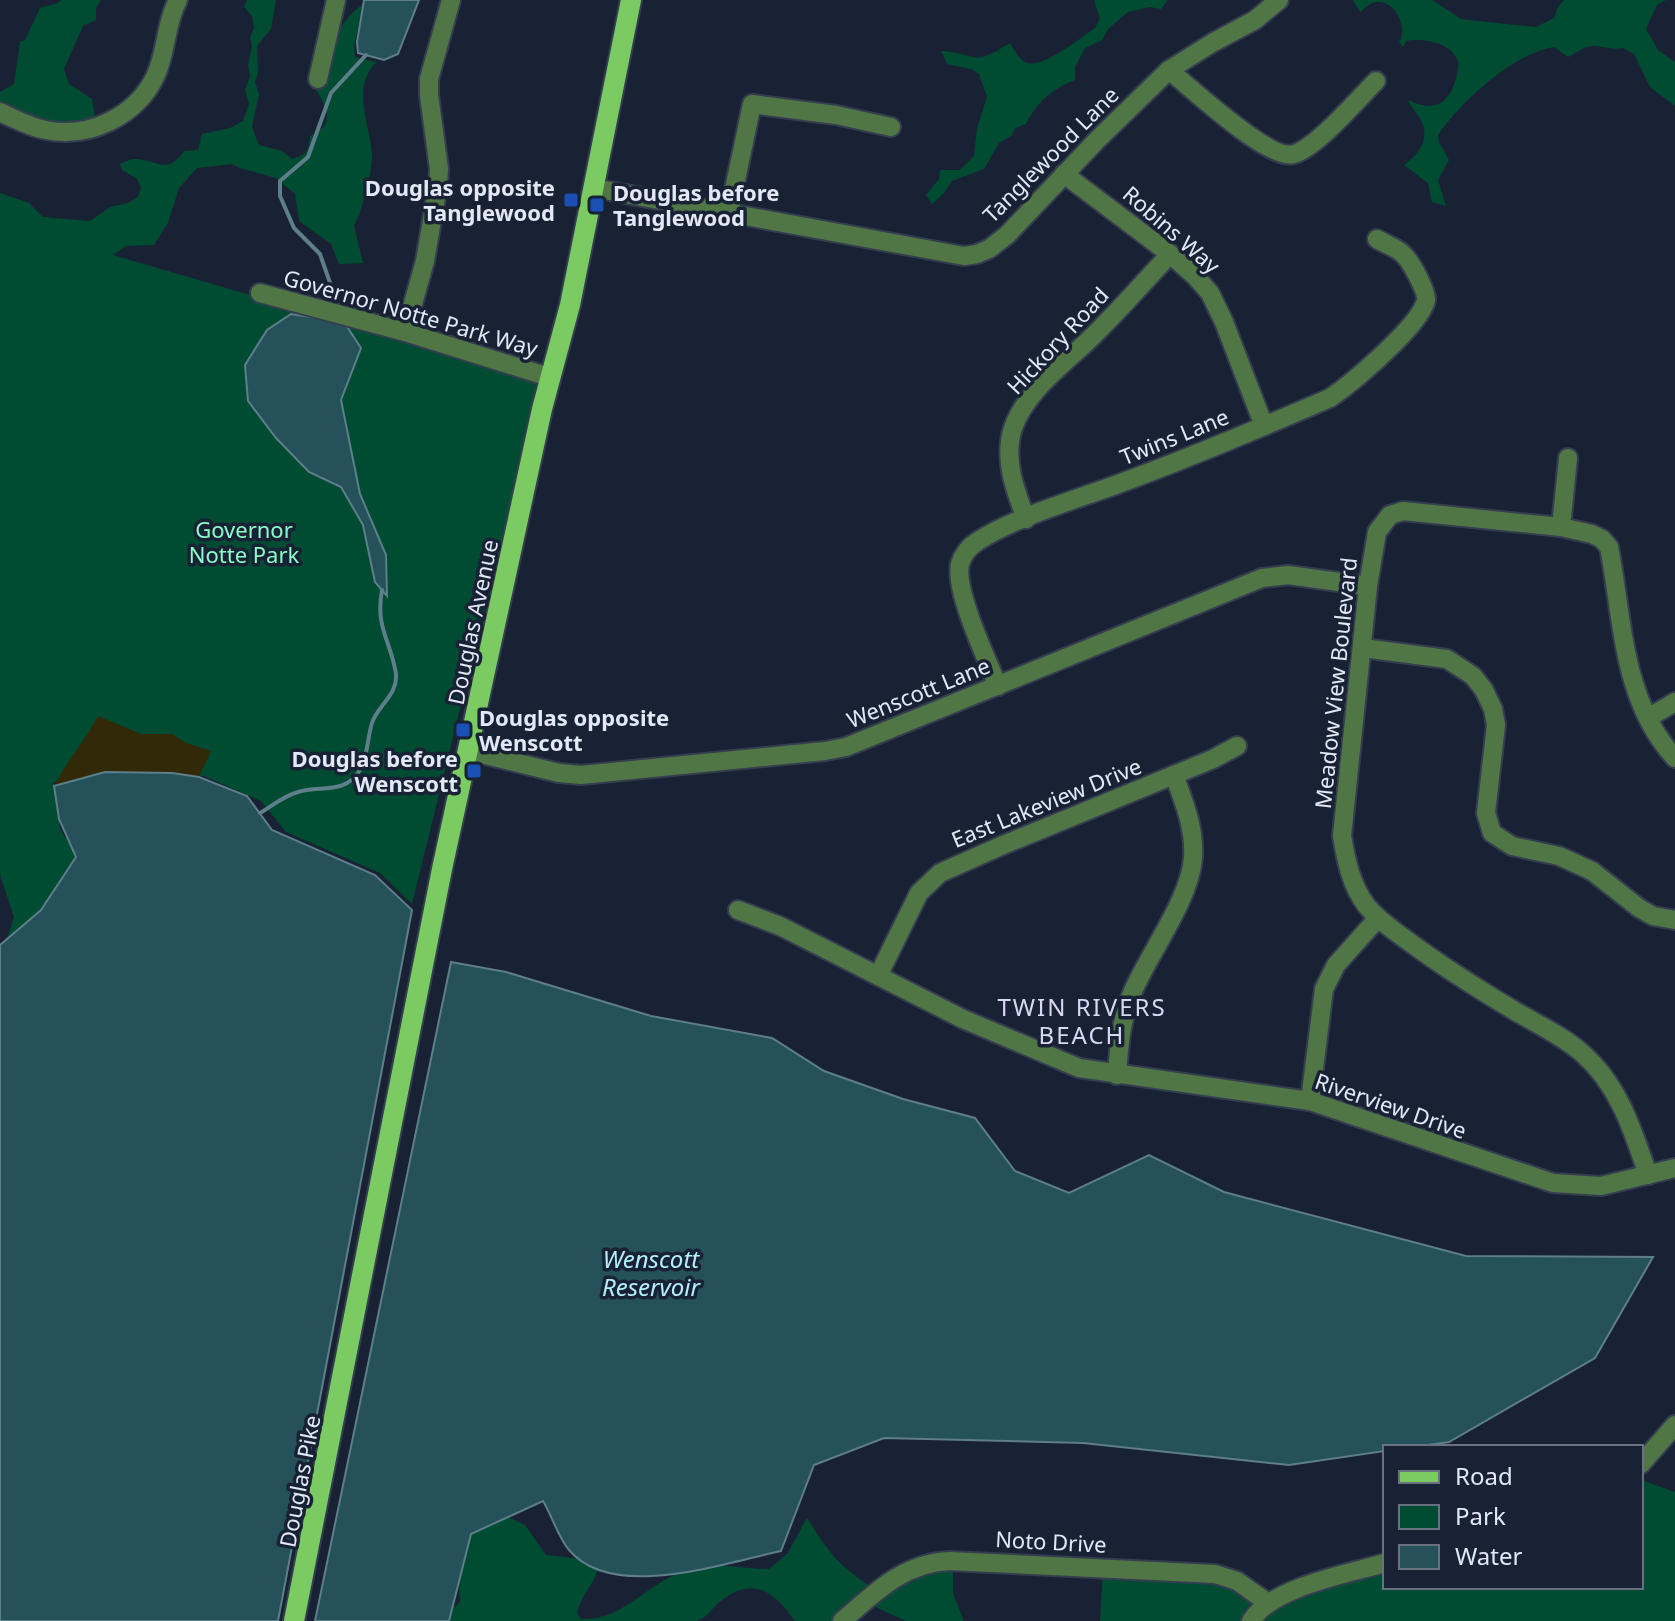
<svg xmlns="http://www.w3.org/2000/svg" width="1675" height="1621" viewBox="0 0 1675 1621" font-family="'Noto Sans',sans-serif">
<rect width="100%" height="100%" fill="#192234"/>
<g fill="#004c33">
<polygon points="61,0 101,0 96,8 96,20 83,26 64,69 69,84 92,99 96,123 78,130 0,114 0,92 14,84 20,42 25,40 40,8 58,3"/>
<path d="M247 0H276L271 29 257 46 258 73 255 82 259 94 252 127 259 145 282 151 292 159C306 155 309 151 310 136 335 126 328 109 316 90 322 57 336 24 363 4L354 47 355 57 377 62C351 85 369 123 372 152 373 172 363 208 354 226L363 263 339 264 331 244 299 221 295 194 276 178 240 168 232 164 197 168 179 188 168 223 154 245 126 246 113 255 541 380 412 904 380 873 286 832 261 801 204 776 103 767 52 783 62 788C62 794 64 802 63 808 63 811 59 818 59 821 59 839 80 845 73 864L31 927 5 945 14 917 0 875V193L29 203 43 217 90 221 110 207 128 203 138 197 141 188 137 179 122 170 120 164C124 162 128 160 133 159 156 158 166 177 184 151L198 150 202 134 230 128 243 121 249 104 245 90 250 76 248 65 252 46 250 38 254 28 252 16 244 7Z"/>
<path d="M1094 0H1168L1161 9 1150 7 1128 12 1108 29 1102 40 1085 48 1075 67V80C1052 89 1037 102 1026 124L1015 128 1011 136 999 143 984 169 952 181 945 192 932 204 926 195 939 179 940 170H960L974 156 977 128 987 97 979 74 971 69 947 64 941 51C981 54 970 68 1010 43 1014 49 1019 60 1027 63 1042 69 1082 37 1095 28L1100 18Z"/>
<path d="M1353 0H1432L1461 19 1514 25 1536 27 1554 18 1558 7 1564 0H1666L1657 5 1646 29 1658 50 1675 62V106L1650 87 1634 54 1623 48C1612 50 1606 47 1595 46 1585 45 1576 53 1568 57L1554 47C1512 54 1462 101 1438 135L1439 142 1449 160 1438 180 1446 206 1432 202 1428 183 1404 165C1418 155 1430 140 1422 122 1418 114 1411 108 1408 100 1433 112 1448 106 1456 79 1457 73 1460 65 1457 59 1449 42 1422 38 1406 41L1403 47 1399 42C1408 29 1396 0 1377 2 1371 2 1365 8 1360 12Z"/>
<polygon points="1641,1480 1675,1492 1675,1621 1100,1621 1103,1571 1234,1576 1270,1600 1385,1565 1385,1587 1641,1587"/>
<path d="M506 1516 525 1525 546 1555 583 1559 598 1569C593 1585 581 1596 577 1613L581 1619C625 1621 649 1580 688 1570 719 1561 740 1569 769 1569L787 1554 807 1518C829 1553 839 1566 874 1589L903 1574 953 1564V1593L964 1621H906L865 1602 841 1621H795C775 1592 753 1575 721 1601 710 1609 711 1615 697 1621H440L460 1602C459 1581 456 1542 476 1528 484 1523 497 1520 506 1516Z"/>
</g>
<path fill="#312908" d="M98 716 141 734H172L186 743 211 751 199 777 172 773 105 772 54 786C67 761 85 741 98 716Z"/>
<g fill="#25515b" stroke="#5e7e89" stroke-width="2">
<polygon points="364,0 419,0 398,54 384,60 358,53 357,42"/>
<polygon points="291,314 344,322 361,348 341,400 360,494 386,555 387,596 375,582 363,525 341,487 309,472 276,438 248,401 245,365 267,330"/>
<polygon points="105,772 172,773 199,777 247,796 272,830 375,875 412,910 278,1621 0,1621 0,945 41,910 76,857 59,819 54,786"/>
<path d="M451 962 506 972 651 1016 772 1038 824 1071 903 1099 975 1118 1015 1171 1069 1193 1149 1155 1224 1192 1466 1256 1653 1257 1595 1358 1449 1442 1414 1447H1385V1451L1289 1465 1083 1443 884 1438 814 1465 781 1551C724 1563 613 1602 569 1550 558 1537 552 1516 543 1501L471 1534 449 1621H315Z"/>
</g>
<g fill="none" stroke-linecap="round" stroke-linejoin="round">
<g stroke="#5e7e89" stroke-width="4">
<polyline points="336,300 320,254 294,228 280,196 280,181 308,157 331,93 366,55"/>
<path d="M260 813C272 806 285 795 298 792 320 785 345 795 360 770 368 756 367 739 372 723 378 705 398 695 396 674 391 641 375 628 382 590"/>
</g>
<defs>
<g id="minor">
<path d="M1169 70C1191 88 1270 162 1294 154 1317 147 1358 99 1376 81"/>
<polyline points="318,79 336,0"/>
<path d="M0 112C15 119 30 127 46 130 89 139 136 116 155 77 167 52 165 24 178 0"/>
<polyline points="1064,174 1170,254 1195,276 1210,293 1224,322 1264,426"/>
<polyline points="593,188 964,256 977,254 989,249 1007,235 1098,139 1169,70 1212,43 1255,20 1279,0"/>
<polyline points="729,213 752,104 836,115 891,127"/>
<polyline points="260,293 405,332 549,377"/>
<polyline points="405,332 425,261 438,185 439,169 429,95 429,79 451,0"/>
<path d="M1026 519C1015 490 1003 459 1013 428 1027 388 1069 361 1098 331 1123 306 1146 280 1170 254"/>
<polyline points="1561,527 1568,458"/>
<polyline points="1363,648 1447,659 1473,676 1484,690 1493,709 1496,725 1486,813 1492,833 1512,846 1559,856 1592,871 1639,908 1653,916 1675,920"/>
<path d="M998 686C987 660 954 590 960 564 963 554 970 546 978 541 1016 516 1082 498 1126 481 1195 456 1262 427 1330 398 1352 383 1421 325 1426 300 1427 291 1411 262 1404 255 1398 248 1385 244 1377 239"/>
<polyline points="1648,718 1675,702"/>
<polyline points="469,751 559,773 581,775 825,751 846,747 1262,578 1288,575 1368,586"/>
<polyline points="738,910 780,926 963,1019 1079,1068 1310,1101 1553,1183 1601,1186 1675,1168"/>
<polyline points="878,976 919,893 940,873 1003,845 1213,759 1237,746"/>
<path d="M1117 1075C1119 1046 1121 1018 1133 991 1150 952 1190 899 1193 858 1195 828 1184 802 1174 775"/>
<polyline points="1310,1101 1324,989 1336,965 1378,918"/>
<path d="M1648 1175C1633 1131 1619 1085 1582 1053 1563 1036 1537 1024 1515 1011 1478 989 1442 966 1408 941 1393 930 1377 919 1366 905 1351 885 1346 860 1342 836L1368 586 1377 532 1390 515 1403 511 1561 527 1592 534 1602 539 1609 547C1623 619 1622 701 1675 758"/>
<polyline points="1641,1464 1675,1425"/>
<path d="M842 1621C876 1592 903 1563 950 1561L1215 1574 1237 1581 1268 1603"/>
<path d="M1251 1621C1272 1587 1347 1574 1385 1563"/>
</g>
<polyline id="major" points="294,1621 442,869 542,409 570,305 631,0"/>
</defs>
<use href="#minor" stroke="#353e4f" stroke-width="22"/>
<use href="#major" stroke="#353e4f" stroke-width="24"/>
<use href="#minor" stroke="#507646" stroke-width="18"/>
<use href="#major" stroke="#7bcb63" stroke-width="20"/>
</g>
<g fill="#1a4fb4" stroke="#192234" stroke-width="3">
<rect x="563" y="192" width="16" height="16" rx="4"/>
<rect x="589" y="197" width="16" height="16" rx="4"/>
<rect x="455" y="722" width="16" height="16" rx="4"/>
<rect x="466" y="763" width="16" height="16" rx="4"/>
</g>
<g text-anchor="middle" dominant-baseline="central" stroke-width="7" stroke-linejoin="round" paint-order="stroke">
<g font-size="22" fill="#e2e8f5" stroke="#192234">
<text transform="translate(1050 154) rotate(-45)">Tanglewood Lane</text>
<text transform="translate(1172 229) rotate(41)">Robins Way</text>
<text transform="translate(411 312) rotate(16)">Governor Notte Park Way</text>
<text transform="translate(1057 340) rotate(-47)">Hickory Road</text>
<text transform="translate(1174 436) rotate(-22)">Twins Lane</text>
<text transform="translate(472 622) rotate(-78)">Douglas Avenue</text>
<text transform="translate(1335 683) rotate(-84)">Meadow View Boulevard</text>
<text transform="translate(918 692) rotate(-22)">Wenscott Lane</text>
<text transform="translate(1046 802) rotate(-22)">East Lakeview Drive</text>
<text transform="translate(1391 1105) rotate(19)">Riverview Drive</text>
<text transform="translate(299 1481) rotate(-79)">Douglas Pike</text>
<text transform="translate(1051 1541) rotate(3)">Noto Drive</text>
</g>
<g font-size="22" font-weight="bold" fill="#e2e8f5" stroke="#192234" text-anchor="end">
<text x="555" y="187">Douglas opposite<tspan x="555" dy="25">Tanglewood</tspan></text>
<text x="613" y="192" text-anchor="start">Douglas before<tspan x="613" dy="25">Tanglewood</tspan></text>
<text x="479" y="717" text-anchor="start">Douglas opposite<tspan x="479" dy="25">Wenscott</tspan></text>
<text x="458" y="758">Douglas before<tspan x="458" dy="25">Wenscott</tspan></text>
</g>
<g font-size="22" fill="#8bfbc8" stroke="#192234">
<text x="244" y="529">Governor<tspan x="244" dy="25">Notte Park</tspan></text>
</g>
<g font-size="24" letter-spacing="2" fill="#d8d7f4" stroke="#192234">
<text x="1082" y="1006">TWIN RIVERS<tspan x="1082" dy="28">BEACH</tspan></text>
</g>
<g font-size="24" font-style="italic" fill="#b2eefc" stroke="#192234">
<text x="651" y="1258">Wenscott<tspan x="651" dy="28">Reservoir</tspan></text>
</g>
</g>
<rect x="1383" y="1445" width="260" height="144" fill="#192234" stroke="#697181" stroke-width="2"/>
<rect x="1399" y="1471" width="40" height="12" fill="#7bcb63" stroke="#697181" stroke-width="2"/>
<text x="1455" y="1485" font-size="24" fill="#e2e8f5">Road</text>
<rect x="1399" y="1505" width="40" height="24" fill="#004c33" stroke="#697181" stroke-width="2"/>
<text x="1455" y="1525" font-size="24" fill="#e2e8f5">Park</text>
<rect x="1399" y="1545" width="40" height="24" fill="#25515b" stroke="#697181" stroke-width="2"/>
<text x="1455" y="1565" font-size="24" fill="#e2e8f5">Water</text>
</svg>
